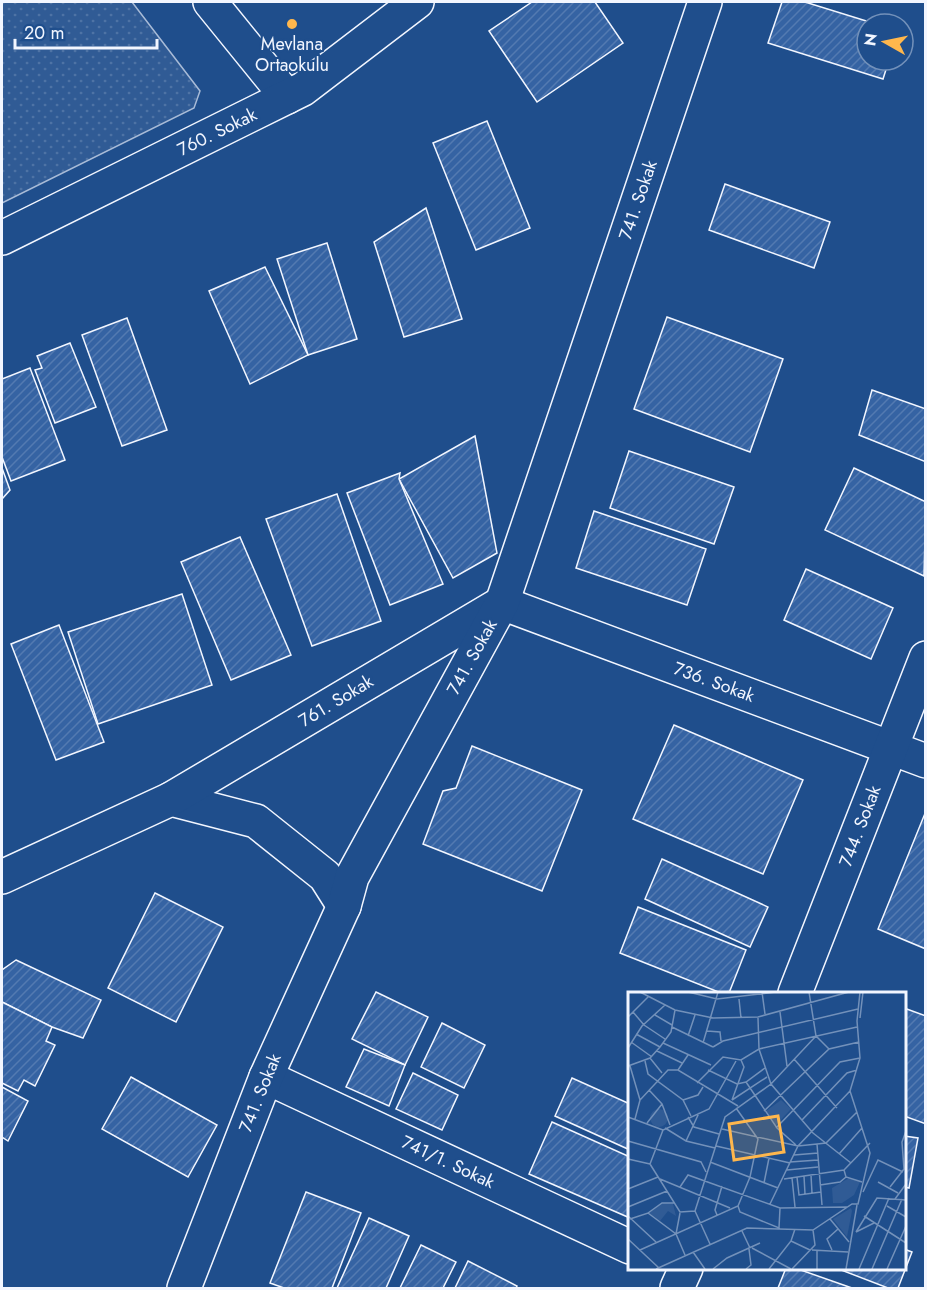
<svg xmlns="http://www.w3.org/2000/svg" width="927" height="1290" viewBox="0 0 927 1290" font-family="Jost,sans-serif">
<defs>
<pattern id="park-dots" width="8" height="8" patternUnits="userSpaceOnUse" patternTransform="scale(1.5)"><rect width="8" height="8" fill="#305b95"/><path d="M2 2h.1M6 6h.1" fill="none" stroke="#4e73a5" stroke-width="1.8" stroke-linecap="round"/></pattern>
<pattern id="building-hatch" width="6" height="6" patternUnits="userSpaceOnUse" patternTransform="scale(1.5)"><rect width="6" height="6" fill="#3563a3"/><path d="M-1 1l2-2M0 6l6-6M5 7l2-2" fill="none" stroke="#537ab1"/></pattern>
</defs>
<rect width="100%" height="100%" fill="#1f4e8c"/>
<polygon fill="url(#park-dots)" stroke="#a8bbd7" stroke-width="1.5" points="2,2 132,2 200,91 194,108 2,203"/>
<g fill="url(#building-hatch)" stroke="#f2f6ff" stroke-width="1.5">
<polygon points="532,2 595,2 623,43 537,102 489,31"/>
<polygon points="782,2 805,2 876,24 867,24 867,60 889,60 883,79 768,43"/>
<polygon points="487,121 530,228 476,250 433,143"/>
<polygon points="725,184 830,222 814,268 709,230"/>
<polygon points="426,208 462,319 404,337 374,242"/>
<polygon points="327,243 357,339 308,355 277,259"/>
<polygon points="265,267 308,355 250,384 209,291"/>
<polygon points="667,317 783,359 750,452 634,409"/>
<polygon points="127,318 167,430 122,446 82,335"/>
<polygon points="70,343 96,407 55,423 35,370 42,368 37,356"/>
<polygon points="30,368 65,460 11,481 2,457 2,379"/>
<polygon points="872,390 926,409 926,462 859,435"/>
<polygon points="475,436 497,553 453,578 399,479"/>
<polygon points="629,451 734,487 714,544 610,508"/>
<polygon points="2,468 10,490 2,499"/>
<polygon points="854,468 926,502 924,576 825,530"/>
<polygon points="400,473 399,479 443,584 390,605 347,493"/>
<polygon points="337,494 381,621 312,646 266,519"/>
<polygon points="594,511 706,549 687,605 576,568"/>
<polygon points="240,537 291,655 231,680 181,562"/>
<polygon points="806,569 893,608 871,659 784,620"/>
<polygon points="182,594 212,685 98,724 68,632"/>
<polygon points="59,625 104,742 56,760 11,644"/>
<polygon points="674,725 803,780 763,874 633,819"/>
<polygon points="472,746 582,790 542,891 423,844 443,791 456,788"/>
<polygon points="926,811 926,949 878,929"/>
<polygon points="662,859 768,907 750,947 645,899"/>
<polygon points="155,893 223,927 176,1022 108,988"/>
<polygon points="638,907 746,950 729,993 721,993 620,953"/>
<polygon points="16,960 101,1000 83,1038 52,1027 2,1002 2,970"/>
<polygon points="376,992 428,1017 405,1065 352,1039"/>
<polygon points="2,1002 52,1027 46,1041 55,1045 35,1086 24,1080 18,1091 2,1083"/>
<polygon points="904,1008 926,1016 926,1124 904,1116"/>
<polygon points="442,1023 485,1045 464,1088 421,1067"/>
<polygon points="364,1049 405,1065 389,1106 346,1087"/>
<polygon points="413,1073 458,1095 442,1130 396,1109"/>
<polygon points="131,1077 217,1125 188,1177 102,1129"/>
<polygon points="572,1078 630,1104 630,1150 555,1116"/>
<polygon points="2,1087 28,1101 8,1141 2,1137"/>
<polygon points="552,1122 630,1157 630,1218 529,1174"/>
<polygon points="904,1136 918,1138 909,1188 904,1187"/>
<polygon points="306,1192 361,1213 332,1288 284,1288 270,1283"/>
<polygon points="369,1218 409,1236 386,1288 337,1288"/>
<polygon points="421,1245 456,1262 443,1288 400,1288"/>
<polygon points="904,1249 912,1252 898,1288 888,1288 836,1268 904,1268"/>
<polygon points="468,1261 517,1286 516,1288 455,1288"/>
<polygon points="786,1268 795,1268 852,1288 778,1288"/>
</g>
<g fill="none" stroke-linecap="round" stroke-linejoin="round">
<defs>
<g id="minor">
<polyline points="210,2 287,97"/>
<polyline points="2,238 303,89 417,2"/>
<polyline points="171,799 256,821 325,876 344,906"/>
<polyline points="2,877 171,799 502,603 926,761"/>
<polyline points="795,993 926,658"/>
<polyline points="266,1077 630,1247"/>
<polyline points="184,1288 266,1077 344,906 352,877 502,603 705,2"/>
<polyline points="677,1288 686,1268"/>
</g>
</defs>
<use href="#minor" stroke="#f2f6ff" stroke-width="36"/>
<use href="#minor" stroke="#1f4e8c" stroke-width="33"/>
</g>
<circle fill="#ffb74d" stroke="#1f4e8c" stroke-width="2" cx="292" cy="24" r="6"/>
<g text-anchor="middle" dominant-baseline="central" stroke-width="4.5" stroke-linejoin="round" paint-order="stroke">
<g font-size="18" fill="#f2f6ff" stroke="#1f4e8c">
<text x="292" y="44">Mevlana<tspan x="292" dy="21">Ortaokulu</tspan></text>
</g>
<g font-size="18" fill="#f2f6ff" stroke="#1f4e8c">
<text transform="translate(217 132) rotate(-26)">760. Sokak</text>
<text transform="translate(638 200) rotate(-71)">741. Sokak</text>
<text transform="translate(472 657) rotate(-61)">741. Sokak</text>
<text transform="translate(714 682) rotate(20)">736. Sokak</text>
<text transform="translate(336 701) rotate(-31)">761. Sokak</text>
<text transform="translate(860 826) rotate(-69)">744. Sokak</text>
<text transform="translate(260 1093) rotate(-68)">741. Sokak</text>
<text transform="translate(448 1162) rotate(25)">741/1. Sokak</text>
</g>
</g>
<g transform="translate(628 992)">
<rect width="278" height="278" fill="#1f4e8c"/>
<path d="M223 216 224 219 219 245 205 227Z" fill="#305b95"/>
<path d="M153 108 163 117 148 133 138 119ZM22 126a9 9 0 1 1 18 0a9 9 0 1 1-18 0ZM221 186 232 190 226 203 214 211H205L204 196ZM34 211 45 212 48 224 40 219 32 229 21 221Z" fill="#305b95"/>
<path fill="none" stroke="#7391ba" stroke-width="1.5" d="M12 0 47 18 85 26 130 25 221 0M60 0 89 7 148 0M134 0 137 22M181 0 188 44M111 7 113 26M5 20 16 33 37 47M152 20 159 74M27 23 44 33M0 25 20 5M130 26 131 57 143 92 185 141 223 171M232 26 235 0M44 35 85 55M79 39 92 40 93 49M8 42 32 55M60 44 67 23M188 44 201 57M3 50 24 65M35 51 83 73M75 51 90 0M85 55 95 49 230 17M0 56 14 34 37 13M29 59 54 71M22 66 34 81M166 67 209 116M17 69 20 82 55 108 63 124M0 74 22 66 32 55 43 40 47 18M2 74 12 108M50 78 60 63M80 78 109 92 118 90 137 76M118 90 149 136 168 153M69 91 95 65 113 68 131 57 229 35M21 98 34 112 42 133M55 108 70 103 75 95M104 108 116 75 113 68M104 108 139 85M136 119 201 57 231 50M0 125 35 138M60 125 66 135 91 142M7 127 12 108 40 78H50L110 114M174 128 219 81 229 78M19 131 34 112M37 136 58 149 87 156M148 136 212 70 232 66M94 137 170 154 189 152 198 151 229 120M0 149 73 170 78 180M58 149 71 121M189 152 194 213M88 154 162 171M211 162 234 136M166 163 190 161M0 167 22 172M82 170 150 196M162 170 190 168M22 172 35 138 81 117 108 69M22 172 52 220 67 219M159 178 190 175M216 178 242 151M216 178 218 185 234 190M183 183 184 201M176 184 177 202M169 185 171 203 193 200M164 186 167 215M32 187 102 216M156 187 216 178M250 190 270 201M136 191 141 166M192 193 212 190 218 185M52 195 60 183 152 216 219 215M262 195 276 177 274 150 278 139M0 197 30 185M235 200 250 168 275 180M267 207 278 192M142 212 170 154 222 99M110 214 112 220 151 236 152 216M259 214 278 225M0 215 39 199M20 221 34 211H47M89 223 87 218 94 194M0 224 28 250M236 224 278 251M2 227 20 221 48 242 57 263M202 227 221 250M114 239 122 256M228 240 249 206 278 208M228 240 246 231M48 242 52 221M0 247 31 276M163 249 182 258M82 252 67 219 97 125 143 92 188 44M124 256 163 277M12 258 110 214 122 185 130 147 108 116M184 258 220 260M189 258V277M204 258 199 247 210 237M65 260 77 277M28 277 119 236 185 238 224 212H230L242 161 222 99 232 66 229 29 232 0M85 277 99 266 132 251M118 277 123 273 121 257M141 277 163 249 167 237M164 277 187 253 185 238M218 277 229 213M231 277 261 206M244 277 274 207M259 277 278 234"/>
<path fill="#ffb74d" fill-opacity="0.15" stroke="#ffb74d" stroke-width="3" d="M150 124 156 160 106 168 101 132Z"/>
<rect width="278" height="278" fill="none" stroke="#f2f6ff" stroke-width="3"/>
</g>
<rect width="927" height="1290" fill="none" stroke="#f2f6ff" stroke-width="6"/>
<g transform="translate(885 42) rotate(279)"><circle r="28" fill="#1f4e8c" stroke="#7391ba" stroke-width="1.5"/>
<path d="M0-4.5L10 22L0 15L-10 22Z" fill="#ffb74d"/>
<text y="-9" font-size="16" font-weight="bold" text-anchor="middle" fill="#f2f6ff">N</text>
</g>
<path d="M15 39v9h142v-9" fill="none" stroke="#f2f6ff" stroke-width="3"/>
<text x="24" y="39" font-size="18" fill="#f2f6ff" stroke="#1f4e8c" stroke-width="4.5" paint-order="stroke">20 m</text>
</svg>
